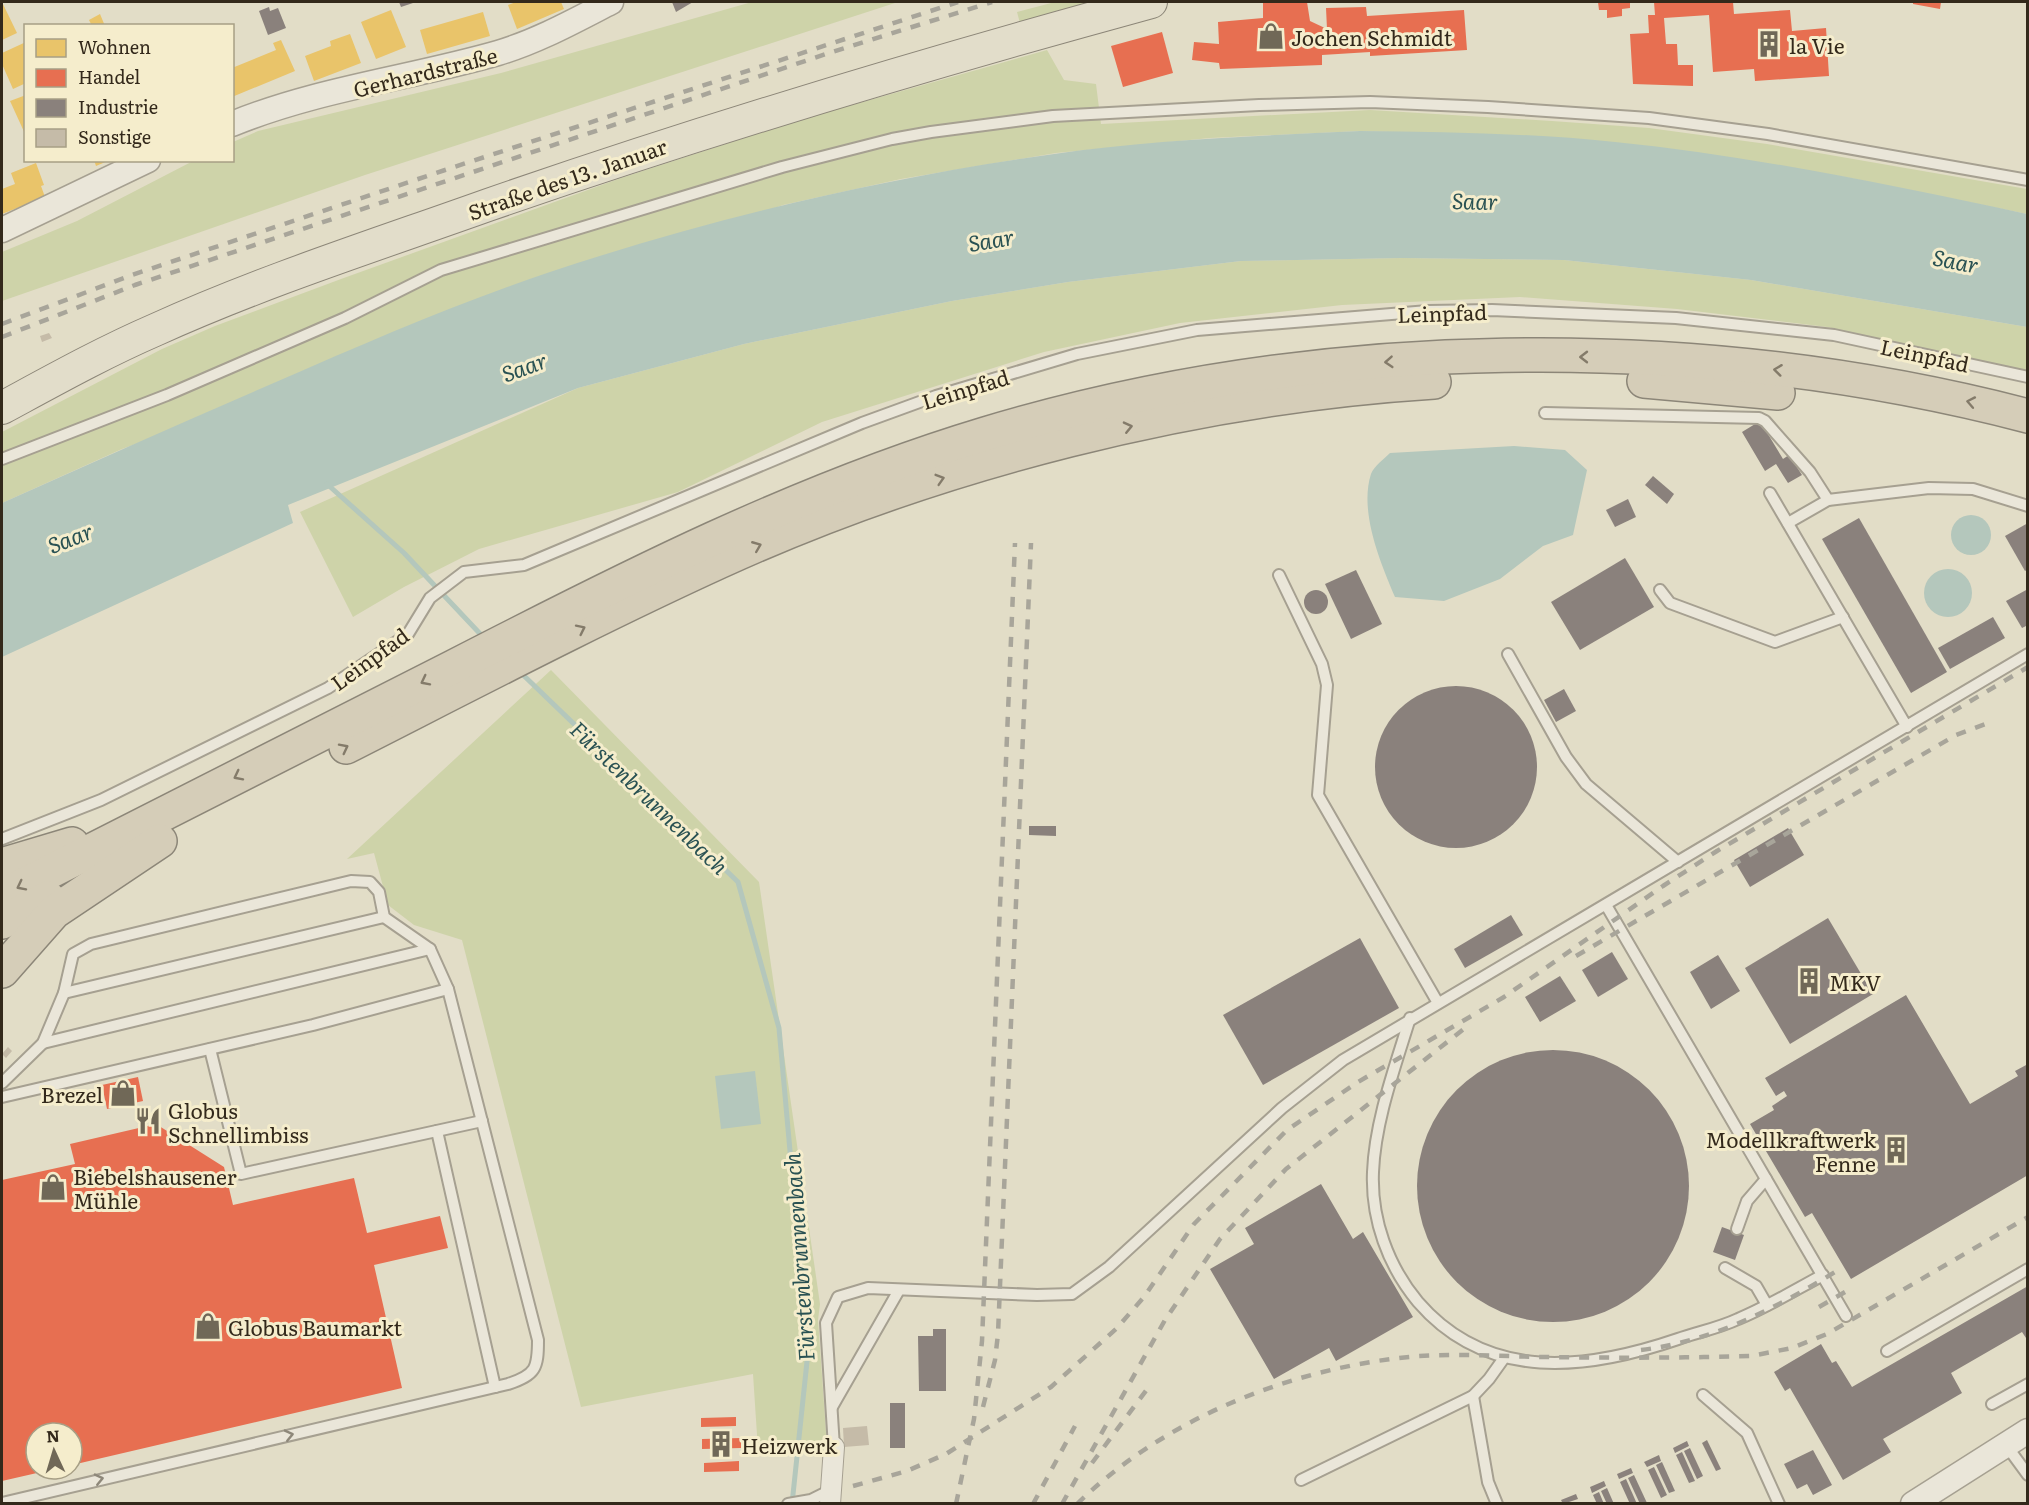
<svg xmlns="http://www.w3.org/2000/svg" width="2029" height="1505" viewBox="0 0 2029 1505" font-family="Literata,serif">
<rect width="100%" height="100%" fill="#e2ddc7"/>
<g fill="#ced3a9">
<polygon points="752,2 898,2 365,175 2,301 2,252 77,221 193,161 232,160 233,142 258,131 501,73"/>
<polygon points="1055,2 1117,2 1021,27 1017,12"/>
<polygon points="1047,50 1064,80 1096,84 1101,124 1370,110 1552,121 1649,128 1767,144 2027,189 2027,214 1845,177 1671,149 1558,138 1360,131 1210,138 1056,153 901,179 783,205 122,449 2,503 2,432 162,349 215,326 341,279 621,178 806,118"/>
<polygon points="1402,258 1564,260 1751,280 2027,327 2027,371 1827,327 1677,309 1520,297 1342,305 1180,323 1044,352 822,422 678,492 479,549 404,587 353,617 300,512 578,388 744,344 952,301 1068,282 1241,261"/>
<polygon points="551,670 759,882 820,1304 818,1320 827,1446 758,1450 753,1374 581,1407 462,940 414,925 388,905 374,853 347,859"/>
</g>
<g fill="#b4c7bc">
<path d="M1360 131C1444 132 1530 133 1615 142 1753 156 1891 185 2027 214V327L1751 280 1564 260 1402 258 1241 261 1068 282 952 301 744 344 578 388 288 505 293 523 2 657V503C93 462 184 422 276 382 365 343 455 304 547 273 712 218 882 178 1054 154 1155 139 1258 136 1360 131Z"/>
<path d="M1514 446 1565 450 1587 470 1573 535 1543 546 1500 579 1444 601 1395 597C1380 562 1359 511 1371 474 1374 466 1384 459 1390 453Z"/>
<circle cx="1971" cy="535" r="20"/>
<circle cx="1948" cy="593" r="24"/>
<polygon points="755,1071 761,1124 721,1129 715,1076"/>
</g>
<g fill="#e9c46a">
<polygon points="2,2 17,33 2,40"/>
<polygon points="516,2 561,2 564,9 517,29 508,5"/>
<polygon points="391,10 406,47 376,59 361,22"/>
<polygon points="483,12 490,36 427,54 420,30"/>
<polygon points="100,14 105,26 92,26 89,20"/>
<polygon points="350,34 361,63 314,81 305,56 331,46 330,41"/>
<polygon points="281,40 295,71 232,97 232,68 276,50 273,43"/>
<polygon points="26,42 26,83 13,89 2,64 2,53"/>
<polygon points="26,95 26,136 10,101"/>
<polygon points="94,160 110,160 96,166"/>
<polygon points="36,163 44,185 41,186 45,197 2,214 2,189 15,184 11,173"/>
</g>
<g fill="#e76f51">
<polygon points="1263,2 1307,2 1310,21 1327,29 1326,8 1366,7 1367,16 1464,10 1467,50 1370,56 1370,52 1322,55 1322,65 1220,69 1219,63 1192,60 1194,42 1219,44 1218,22 1263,18"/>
<polygon points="1598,2 1630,2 1630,8 1622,9 1622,16 1607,18 1607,10 1599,10"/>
<polygon points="1654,2 1733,2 1734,14 1790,10 1792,31 1826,28 1829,76 1755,81 1754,69 1713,72 1709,15 1664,18 1666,44 1677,44 1678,65 1693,65 1693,86 1633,84 1630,34 1649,33 1648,15 1655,15"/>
<polygon points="1913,2 1941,2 1940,9 1913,4"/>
<polygon points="1162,32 1173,73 1123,87 1111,46"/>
<polygon points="138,1077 143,1101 107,1109 102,1085"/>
<polygon points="156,1124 224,1167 233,1205 354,1178 367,1233 440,1216 448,1248 374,1265 402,1388 72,1465 72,1433 36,1433 36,1469 50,1470 2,1481 2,1180 75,1164 70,1144"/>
<polygon points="736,1417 736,1426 701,1427 701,1418"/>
<polygon points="741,1438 741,1448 702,1449 702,1439"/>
<polygon points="739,1461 739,1471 704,1472 704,1463"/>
</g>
<g fill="#8a817c">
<polygon points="399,2 416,2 401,7"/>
<polygon points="672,2 693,2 676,12"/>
<polygon points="269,7 270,11 278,8 286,28 268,35 259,11"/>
<polygon points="1760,421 1783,459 1789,455 1802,475 1788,483 1776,464 1765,471 1742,432"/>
<polygon points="1653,476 1674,494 1667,504 1645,485"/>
<polygon points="1628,499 1636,517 1615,527 1606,510"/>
<polygon points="1859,518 1947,672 1911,693 1822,539"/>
<polygon points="2028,523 2028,569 2025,571 2005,536"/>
<polygon points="1625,558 1654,607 1580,650 1551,602"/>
<polygon points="1356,570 1382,624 1351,639 1325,584"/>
<polygon points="2028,589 2028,625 2022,628 2006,601"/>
<circle cx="1316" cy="602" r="12"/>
<polygon points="1993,617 2005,638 1950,669 1938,648"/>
<circle cx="1456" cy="767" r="81"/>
<polygon points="1564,689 1576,711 1556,722 1544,700"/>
<polygon points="1029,826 1056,826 1056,836 1029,835"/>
<polygon points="1788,828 1804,855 1750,887 1734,860"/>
<polygon points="1511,915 1523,935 1465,968 1454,949"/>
<polygon points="1828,918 1873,994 1790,1044 1745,968"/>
<polygon points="1360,938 1399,1008 1263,1085 1223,1015"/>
<polygon points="1612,952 1628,979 1598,997 1582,970"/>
<polygon points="1718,955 1740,991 1711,1009 1690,972"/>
<polygon points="1560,976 1576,1001 1540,1022 1525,997"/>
<polygon points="1906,995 1970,1104 2018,1076 2015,1071 2028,1064 2028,1175 1851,1279 1812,1213 1805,1217 1750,1124 1774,1110 1772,1106 1787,1096 1784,1091 1776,1096 1765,1078"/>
<circle cx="1553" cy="1186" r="136"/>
<polygon points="1321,1184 1353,1239 1363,1232 1413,1317 1336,1361 1329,1348 1274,1379 1210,1269 1254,1244 1245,1228"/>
<polygon points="1722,1227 1744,1235 1735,1260 1713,1252"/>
<polygon points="2028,1286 2028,1341 2022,1332 1951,1373 1962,1393 1883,1439 1891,1452 1843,1480 1790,1388 1785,1391 1774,1372 1821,1344 1832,1363 1836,1361 1852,1387"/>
<polygon points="933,1329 946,1329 946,1391 919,1391 918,1336 933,1336"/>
<rect x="890" y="1403" width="15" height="45"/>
<polygon points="1707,1440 1721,1469 1716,1471 1702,1443"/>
<polygon points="1687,1441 1689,1446 1675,1453 1673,1448"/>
<polygon points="1690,1448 1703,1476 1697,1479 1684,1451"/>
<polygon points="1813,1450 1832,1485 1813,1495 1807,1484 1797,1489 1784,1464"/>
<polygon points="1682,1452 1695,1481 1689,1483 1676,1455"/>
<polygon points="1659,1455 1661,1461 1647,1467 1644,1462"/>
<polygon points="1662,1462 1675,1491 1669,1493 1656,1465"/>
<polygon points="1654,1467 1667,1495 1661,1498 1648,1470"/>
<polygon points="1631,1468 1633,1473 1619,1479 1617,1474"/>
<polygon points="1634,1475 1647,1503 1646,1504 1640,1504 1628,1478"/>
<polygon points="1626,1479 1637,1504 1630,1504 1620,1482"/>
<polygon points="1604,1481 1606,1486 1592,1493 1590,1487"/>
<polygon points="1607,1488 1614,1504 1607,1504 1601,1491"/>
<polygon points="1599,1492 1604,1504 1597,1504 1593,1495"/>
<polygon points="1576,1494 1578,1499 1563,1504 1561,1500"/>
</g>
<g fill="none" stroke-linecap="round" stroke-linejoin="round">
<g stroke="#b4c7bc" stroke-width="5">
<polyline points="327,484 404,553 485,639"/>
<polyline points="518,670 738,882 779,1028 808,1352 792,1504"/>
</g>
</g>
<g fill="#c5bba8">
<polygon points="49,333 52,338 42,342 40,336"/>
<polygon points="8,1047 12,1051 6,1058 2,1054"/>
<polygon points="867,1426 869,1445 844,1447 843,1428"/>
</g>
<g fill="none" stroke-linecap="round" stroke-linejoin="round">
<defs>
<g id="service">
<polyline points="1545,413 1759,418 1765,421 1810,472 1828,500"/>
<polyline points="2,459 167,395 345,318 441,270 782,167 892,139 931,132 1053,116 1259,105 1370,102 1488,107 1649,118 1768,134 2028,180"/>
<polyline points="1770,493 1907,727"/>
<polyline points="1788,523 1828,500 1929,488 1973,489 2028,506"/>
<polyline points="1279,575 1322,664 1327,685 1318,795 1438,1003"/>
<polyline points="1660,590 1670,603 1775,642 1843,617"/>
<polyline points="1508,654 1566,757 1586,784 1678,862"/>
<polyline points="2,839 101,800 328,688 408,634 430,598 464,572 524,565 862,423 936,396 1077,354 1197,330 1428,311 1492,310 1676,318 1834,335 2028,377"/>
<polyline points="1606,905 1846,1316"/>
<polyline points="64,993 384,917"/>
<path d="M1410 1018C1395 1067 1375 1121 1373 1172 1371 1219 1388 1266 1418 1302 1488 1383 1587 1370 1678 1339 1698 1332 1719 1328 1738 1319 1767 1307 1795 1290 1823 1275"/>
<polyline points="43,1043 430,949"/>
<polyline points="210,1049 241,1174 482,1121"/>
<path d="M2 1083 43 1043 64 993 73 954 91 944 351 881 370 882 379 892 384 917 430 949 448 989 538 1340C538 1368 536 1375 508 1384L2 1503"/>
<polyline points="2,1097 313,1025 448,989"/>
<polyline points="437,1131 495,1387"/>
<polyline points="1737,1229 1747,1201 1766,1179"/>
<polyline points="1725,1268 1756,1286 1767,1305"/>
<polyline points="1887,1351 2028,1269"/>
<polyline points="1703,1395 1747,1433 1779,1504"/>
<polyline points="1473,1396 1488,1482 1497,1504"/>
<polyline points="1992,1404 2028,1384"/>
<polyline points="832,1407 899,1290"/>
<polyline points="2006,1445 2028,1475"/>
<polyline points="834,1447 826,1323 838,1297 868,1288 1037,1295 1072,1294 1109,1267 1282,1108 1343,1060 2028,654"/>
<polyline points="1301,1480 1473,1396 1489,1379 1504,1358"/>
<polyline points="788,1504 811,1500 833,1489"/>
</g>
<polyline id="minor" points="830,1504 834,1447"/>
<g id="tertiary">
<path d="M232 124C317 89 411 78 498 53 538 41 574 21 611 2"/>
<polyline points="2,230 148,160"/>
<polyline points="1913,1504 2028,1431"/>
</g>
<path id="primary" d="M2 408C52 381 102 353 155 330 263 281 376 245 488 205 707 129 928 63 1151 2"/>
<g id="motorway">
<polyline points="1644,381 1778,393"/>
<path d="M346 747C470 684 594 619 721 561 938 462 1195 397 1434 382"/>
<polyline points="2,865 72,844"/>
<path d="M2 896C152 820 302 744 453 667 624 579 799 490 985 434 1315 335 1693 329 2028 416"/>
<polyline points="2,922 48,898"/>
<polyline points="2,971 54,912 160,841"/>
</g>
</defs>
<use href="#service" stroke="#a6a091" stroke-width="14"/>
<use href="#minor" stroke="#a6a091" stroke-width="22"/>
<use href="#tertiary" stroke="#a6a091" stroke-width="27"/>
<use href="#primary" stroke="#8c8678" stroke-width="34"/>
<use href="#motorway" stroke="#8c8678" stroke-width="36"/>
<use href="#service" stroke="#eae6d9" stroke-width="10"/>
<use href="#minor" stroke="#eae6d9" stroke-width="20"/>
<use href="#tertiary" stroke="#eae6d9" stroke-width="24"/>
<use href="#primary" stroke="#e2ddca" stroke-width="32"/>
<use href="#motorway" stroke="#d5cdb8" stroke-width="33"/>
<g stroke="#a8a59a" stroke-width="4.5" stroke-dasharray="10 10" stroke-linecap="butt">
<polyline points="2,324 132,275 445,170 958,2"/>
<polyline points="2,337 135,285 829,53 992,2"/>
<polyline points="1576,956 1956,735 1988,723"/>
<polyline points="1819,1307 1852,1288"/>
<path d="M1641 1350C1715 1341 1778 1307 1840 1269"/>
<polyline points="983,1407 995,1360 998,1334 1031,543"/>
<polyline points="1092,1463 1151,1384"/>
<polyline points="853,1486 907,1471 946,1454 1051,1387 1116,1329 1144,1297 1194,1224 1287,1130 1358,1082 1504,997 1663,886 1717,851 2028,667"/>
<polyline points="956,1504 974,1419 982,1341 1015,543"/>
<polyline points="1033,1504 1075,1426"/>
<polyline points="1062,1504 1165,1320 1220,1239 1286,1169 1465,1028"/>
<path d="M1077 1504C1160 1423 1277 1374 1391 1359 1440 1352 1491 1356 1541 1357 1611 1358 1681 1358 1751 1356L1792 1348 1827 1334 2028 1217"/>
</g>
</g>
<defs><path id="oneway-chevron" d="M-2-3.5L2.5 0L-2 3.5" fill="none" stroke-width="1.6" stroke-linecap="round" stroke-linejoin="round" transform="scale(1.5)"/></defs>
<g stroke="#847b6a">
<use href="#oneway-chevron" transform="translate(1584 357) rotate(-180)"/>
<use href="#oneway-chevron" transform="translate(1389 362) rotate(176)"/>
<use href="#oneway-chevron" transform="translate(1778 370) rotate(-173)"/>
<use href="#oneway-chevron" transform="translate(1971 402) rotate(-169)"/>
<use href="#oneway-chevron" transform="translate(1128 427) rotate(-13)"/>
<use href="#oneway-chevron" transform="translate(940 479) rotate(-17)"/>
<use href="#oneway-chevron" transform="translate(757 546) rotate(-22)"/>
<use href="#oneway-chevron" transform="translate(581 629) rotate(-26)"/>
<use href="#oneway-chevron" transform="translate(425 681) rotate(153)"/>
<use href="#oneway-chevron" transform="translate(344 748) rotate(-27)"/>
<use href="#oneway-chevron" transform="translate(238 776) rotate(153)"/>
<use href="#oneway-chevron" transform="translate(21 886) rotate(153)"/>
</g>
<g stroke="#8e887a">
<use href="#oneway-chevron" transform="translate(289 1435) rotate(-13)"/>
<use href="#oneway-chevron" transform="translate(99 1479) rotate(-13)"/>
</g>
<defs>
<symbol id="shop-bare" viewBox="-9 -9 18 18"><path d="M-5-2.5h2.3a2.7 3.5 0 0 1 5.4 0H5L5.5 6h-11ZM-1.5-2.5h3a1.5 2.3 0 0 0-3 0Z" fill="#706857" stroke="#f5edcc" stroke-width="2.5" paint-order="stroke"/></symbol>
<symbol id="building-bare" viewBox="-9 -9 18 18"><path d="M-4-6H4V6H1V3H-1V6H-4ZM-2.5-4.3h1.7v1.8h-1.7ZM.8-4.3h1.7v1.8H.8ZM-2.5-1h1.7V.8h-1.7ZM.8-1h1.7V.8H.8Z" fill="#706857" stroke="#f5edcc" stroke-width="2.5" paint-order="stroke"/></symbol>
<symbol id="restaurant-bare" viewBox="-9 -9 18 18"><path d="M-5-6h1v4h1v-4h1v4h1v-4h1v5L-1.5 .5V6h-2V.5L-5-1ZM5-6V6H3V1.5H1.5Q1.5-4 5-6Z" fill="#706857" stroke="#f5edcc" stroke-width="2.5" paint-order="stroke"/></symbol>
</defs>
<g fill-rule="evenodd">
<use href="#shop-bare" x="1252" y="17" width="38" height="38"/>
<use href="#building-bare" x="1750" y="25" width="38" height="38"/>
<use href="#building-bare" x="1790" y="962" width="38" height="38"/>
<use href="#shop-bare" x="104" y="1074" width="38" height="38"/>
<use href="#restaurant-bare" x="129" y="1102" width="38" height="38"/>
<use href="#building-bare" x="1877" y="1131" width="38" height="38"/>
<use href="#shop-bare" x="34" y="1168" width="38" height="38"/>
<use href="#shop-bare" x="189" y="1307" width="38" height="38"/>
<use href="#building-bare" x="702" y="1425" width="38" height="38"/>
</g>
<g text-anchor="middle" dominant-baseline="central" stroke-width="6" stroke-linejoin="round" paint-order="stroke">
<g font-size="21" fill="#33291b" stroke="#f5edcc" text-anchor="start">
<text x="1291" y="36">Jochen Schmidt</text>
<text x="1789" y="44">la Vie</text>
<text x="1829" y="981">MKV</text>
<text x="103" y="1093" text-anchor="end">Brezel</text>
<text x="168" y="1109">Globus<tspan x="168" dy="24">Schnellimbiss</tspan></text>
<text x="1876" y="1138" text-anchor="end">Modellkraftwerk<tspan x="1876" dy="24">Fenne</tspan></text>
<text x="73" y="1175">Biebelshausener<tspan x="73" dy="24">Mühle</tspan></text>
<text x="228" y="1326">Globus Baumarkt</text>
<text x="741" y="1444">Heizwerk</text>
</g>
<g font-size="21" fill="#33291b" stroke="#f5edcc">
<text transform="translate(425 71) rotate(-14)">Gerhardstraße</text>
<text transform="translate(567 178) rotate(-19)">Straße des 13. Januar</text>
<text transform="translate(1442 312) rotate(-2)">Leinpfad</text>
<text transform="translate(1925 354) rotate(12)">Leinpfad</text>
<text transform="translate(965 388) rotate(-17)">Leinpfad</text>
<text transform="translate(369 658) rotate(-36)">Leinpfad</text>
</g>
<g font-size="22" font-style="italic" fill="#2a5253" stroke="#f5edcc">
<text transform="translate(1475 200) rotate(1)">Saar</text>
<text transform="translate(991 239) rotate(-9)">Saar</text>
<text transform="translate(1956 260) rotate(11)">Saar</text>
<text transform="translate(524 366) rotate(-20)">Saar</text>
<text transform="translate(70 537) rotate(-21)">Saar</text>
<text transform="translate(650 797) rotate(44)">Fürstenbrunnenbach</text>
<text transform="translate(798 1257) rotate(-94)">Fürstenbrunnenbach</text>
</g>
</g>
<rect width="2029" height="1505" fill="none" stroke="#33291b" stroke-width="6"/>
<rect x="24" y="24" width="210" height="138" fill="#f5edcc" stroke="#a79f85" stroke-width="1.5"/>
<rect x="36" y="39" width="30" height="18" fill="#e9c46a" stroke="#a79f85" stroke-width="1.5"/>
<text x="78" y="54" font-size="18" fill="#33291b">Wohnen</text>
<rect x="36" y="69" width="30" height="18" fill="#e76f51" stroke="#a79f85" stroke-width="1.5"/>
<text x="78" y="84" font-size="18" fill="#33291b">Handel</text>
<rect x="36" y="99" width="30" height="18" fill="#8a817c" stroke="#a79f85" stroke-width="1.5"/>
<text x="78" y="114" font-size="18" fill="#33291b">Industrie</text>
<rect x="36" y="129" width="30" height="18" fill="#c5bba8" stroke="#a79f85" stroke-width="1.5"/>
<text x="78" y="144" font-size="18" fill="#33291b">Sonstige</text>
<g transform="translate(54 1451) rotate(356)"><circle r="28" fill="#f5edcc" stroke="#a79f85" stroke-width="1.5"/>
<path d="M0-4.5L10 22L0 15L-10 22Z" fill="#706857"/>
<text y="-9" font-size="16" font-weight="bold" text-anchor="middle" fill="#33291b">N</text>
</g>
</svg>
